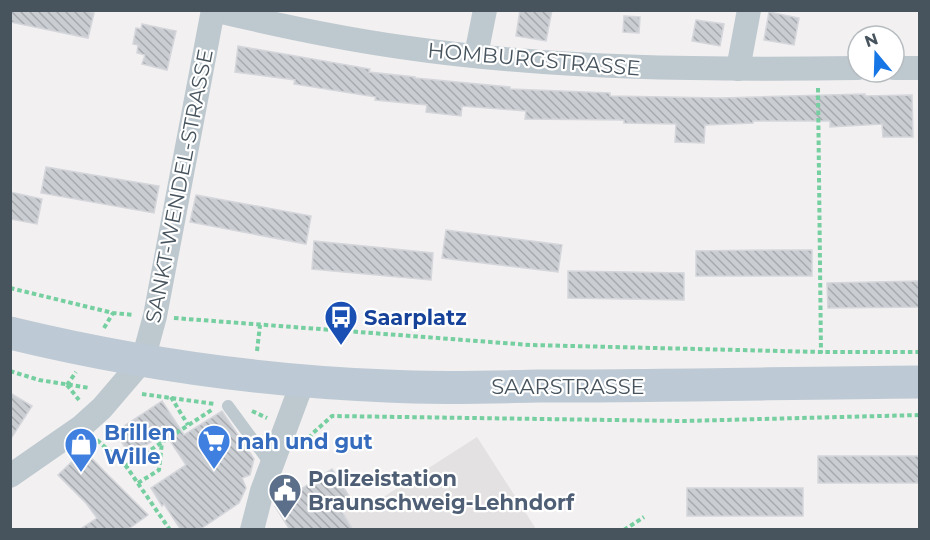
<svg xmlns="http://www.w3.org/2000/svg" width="930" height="540" viewBox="0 0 930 540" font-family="Montserrat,sans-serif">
<defs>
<pattern id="building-back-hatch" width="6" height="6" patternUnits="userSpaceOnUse" patternTransform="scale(1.5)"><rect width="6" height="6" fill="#cacdd2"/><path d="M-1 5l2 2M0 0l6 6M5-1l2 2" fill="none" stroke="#a6a9ae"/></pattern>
</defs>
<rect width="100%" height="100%" fill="#f2f0f0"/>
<polygon fill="#e3e1e2" points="477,437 536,529 314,530 354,504 360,512"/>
<g fill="url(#building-back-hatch)" stroke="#d4d6db" stroke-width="1.5">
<polygon points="10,10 83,10 94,13 88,38 10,22"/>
<polygon points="520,10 552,10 546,41 516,36"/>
<polygon points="769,12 799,18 794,45 764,40"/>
<polygon points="624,16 640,17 639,33 623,32"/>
<polygon points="696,20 724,24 720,46 692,41"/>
<polygon points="142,24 176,31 167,70 142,64 145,55 137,53 138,45 133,44 136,28 141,29"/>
<polygon points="238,46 370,69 369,72 415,77 415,78 510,87 510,89 610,93 610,96 721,98 865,94 865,96 912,95 913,137 883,137 882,124 830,127 830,121 753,121 753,123 705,125 704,143 675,142 676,124 624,123 624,120 525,119 526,111 462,106 461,116 426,112 427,105 375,100 376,97 294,84 295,80 235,72"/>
<polygon points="46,167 159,186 154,213 41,193"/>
<polygon points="10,192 42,199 37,224 10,219"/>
<polygon points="196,195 311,216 306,244 190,222"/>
<polygon points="446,230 562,245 558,272 442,258"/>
<polygon points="314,241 433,253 431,280 312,269"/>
<polygon points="773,250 812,250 812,276 696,276 696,251"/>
<polygon points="568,271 684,273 684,300 568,298"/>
<polygon points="920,281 920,307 828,308 827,283"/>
<polygon points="10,393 32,406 10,440"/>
<polygon points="162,401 184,435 222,411 254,459 250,475 242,478 246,488 239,503 199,530 181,530 164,504 162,506 151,488 186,465 165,433 130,455 115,432"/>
<polygon points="84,450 104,471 148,515 127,530 79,530 97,518 86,503 58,475"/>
<rect x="818" y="456" width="102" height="27"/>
<polygon points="332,469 354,504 342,512 353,530 290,530 275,506"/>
<rect x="687" y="488" width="116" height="28"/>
</g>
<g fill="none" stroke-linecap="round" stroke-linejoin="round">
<g stroke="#75cfa0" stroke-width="4" stroke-dasharray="4.5 3" stroke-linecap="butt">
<polyline points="818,88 821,353"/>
<polyline points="10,288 113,313 134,315"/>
<polyline points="174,318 530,345 821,352 920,352"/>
<polyline points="104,328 113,313"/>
<polyline points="257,351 260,325"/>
<polyline points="10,371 39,380 90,388"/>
<polyline points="67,385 79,400"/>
<polyline points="67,385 76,372"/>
<polyline points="142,394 215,404"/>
<polyline points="171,397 188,425"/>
<polyline points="252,411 267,418"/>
<polyline points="97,440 126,466 170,530"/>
<polyline points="304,444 313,433 332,416 683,421 920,415"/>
<polyline points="126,466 213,409"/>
<polyline points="138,483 159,470 162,442"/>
<polyline points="624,530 644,517"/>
</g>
<polyline stroke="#bdc8cf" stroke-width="12" points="228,406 272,466"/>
<g stroke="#bdc8cf" stroke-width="24">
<path d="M214 10C276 25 338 38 401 47 552 69 705 70 858 68"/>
<polyline points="476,55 485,10"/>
<polyline points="894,68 920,68"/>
<polyline points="738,69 749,10"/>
<polyline points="10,476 82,426 102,408 143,360 155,316 213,10"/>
<polyline points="252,530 262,491 303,381"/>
</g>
<path stroke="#bdc9d4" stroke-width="33" d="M10 333C134 363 261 381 387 386 437 389 488 387 539 386 666 386 793 383 920 382"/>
</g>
<defs>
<symbol id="bus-pin" viewBox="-11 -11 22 30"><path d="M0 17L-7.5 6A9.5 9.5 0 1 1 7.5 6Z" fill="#1a4fb4" stroke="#fff"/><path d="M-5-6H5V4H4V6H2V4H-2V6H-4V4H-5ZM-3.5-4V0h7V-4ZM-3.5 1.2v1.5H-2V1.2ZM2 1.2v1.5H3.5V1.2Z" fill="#fff"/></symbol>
<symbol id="supermarket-pin" viewBox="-11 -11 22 30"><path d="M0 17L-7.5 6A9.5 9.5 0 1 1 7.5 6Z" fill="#3f7fe0" stroke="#fff"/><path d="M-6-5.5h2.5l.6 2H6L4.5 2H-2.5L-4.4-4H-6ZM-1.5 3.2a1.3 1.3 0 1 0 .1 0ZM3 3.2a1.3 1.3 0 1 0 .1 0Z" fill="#fff"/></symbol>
<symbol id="shop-pin" viewBox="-11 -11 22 30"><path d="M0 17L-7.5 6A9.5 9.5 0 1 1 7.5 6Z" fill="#3f7fe0" stroke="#fff"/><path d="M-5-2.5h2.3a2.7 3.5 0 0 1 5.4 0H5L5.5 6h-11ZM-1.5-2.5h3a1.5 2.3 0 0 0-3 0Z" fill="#fff"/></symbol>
<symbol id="civic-pin" viewBox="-11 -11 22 30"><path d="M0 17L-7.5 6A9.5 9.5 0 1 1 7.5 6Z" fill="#5c6f8a" stroke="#fff"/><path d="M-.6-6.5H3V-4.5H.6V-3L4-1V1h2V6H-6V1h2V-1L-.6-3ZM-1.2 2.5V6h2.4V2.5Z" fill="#fff"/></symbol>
</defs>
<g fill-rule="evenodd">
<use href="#bus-pin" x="322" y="298" width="38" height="52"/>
<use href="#supermarket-pin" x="195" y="422" width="38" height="52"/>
<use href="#shop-pin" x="62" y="425" width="38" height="52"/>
<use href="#civic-pin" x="266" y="471" width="38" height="52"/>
</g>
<g text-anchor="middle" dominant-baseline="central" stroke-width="4.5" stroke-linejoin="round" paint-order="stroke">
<g font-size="21" fill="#47545e" stroke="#fff">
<text transform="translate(534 59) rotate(5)">HOMBURGSTRASSE</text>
<text transform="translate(179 186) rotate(-79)">SANKT-WENDEL-STRASSE</text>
<text x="568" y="386">SAARSTRASSE</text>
</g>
<g font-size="21" font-weight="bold" fill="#164399" stroke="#fff" text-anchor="start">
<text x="364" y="317">Saarplatz</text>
</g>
<g font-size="21" font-weight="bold" fill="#366cbe" stroke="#fff" text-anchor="start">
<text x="104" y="432">Brillen<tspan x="104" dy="24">Wille</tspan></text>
<text x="237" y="441">nah und gut</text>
</g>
<g font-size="21" font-weight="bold" fill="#4e5e75" stroke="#fff" text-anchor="start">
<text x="308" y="478">Polizeistation<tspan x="308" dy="24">Braunschweig-Lehndorf</tspan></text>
</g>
</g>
<rect width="930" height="540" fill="none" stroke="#47545e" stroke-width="24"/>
<g transform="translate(876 54) rotate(341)"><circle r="28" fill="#ffffff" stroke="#b5bbbf" stroke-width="1.5"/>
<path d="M0-4.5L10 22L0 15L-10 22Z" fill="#1676e6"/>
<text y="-9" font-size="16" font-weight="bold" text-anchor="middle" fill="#47545e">N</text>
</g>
</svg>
